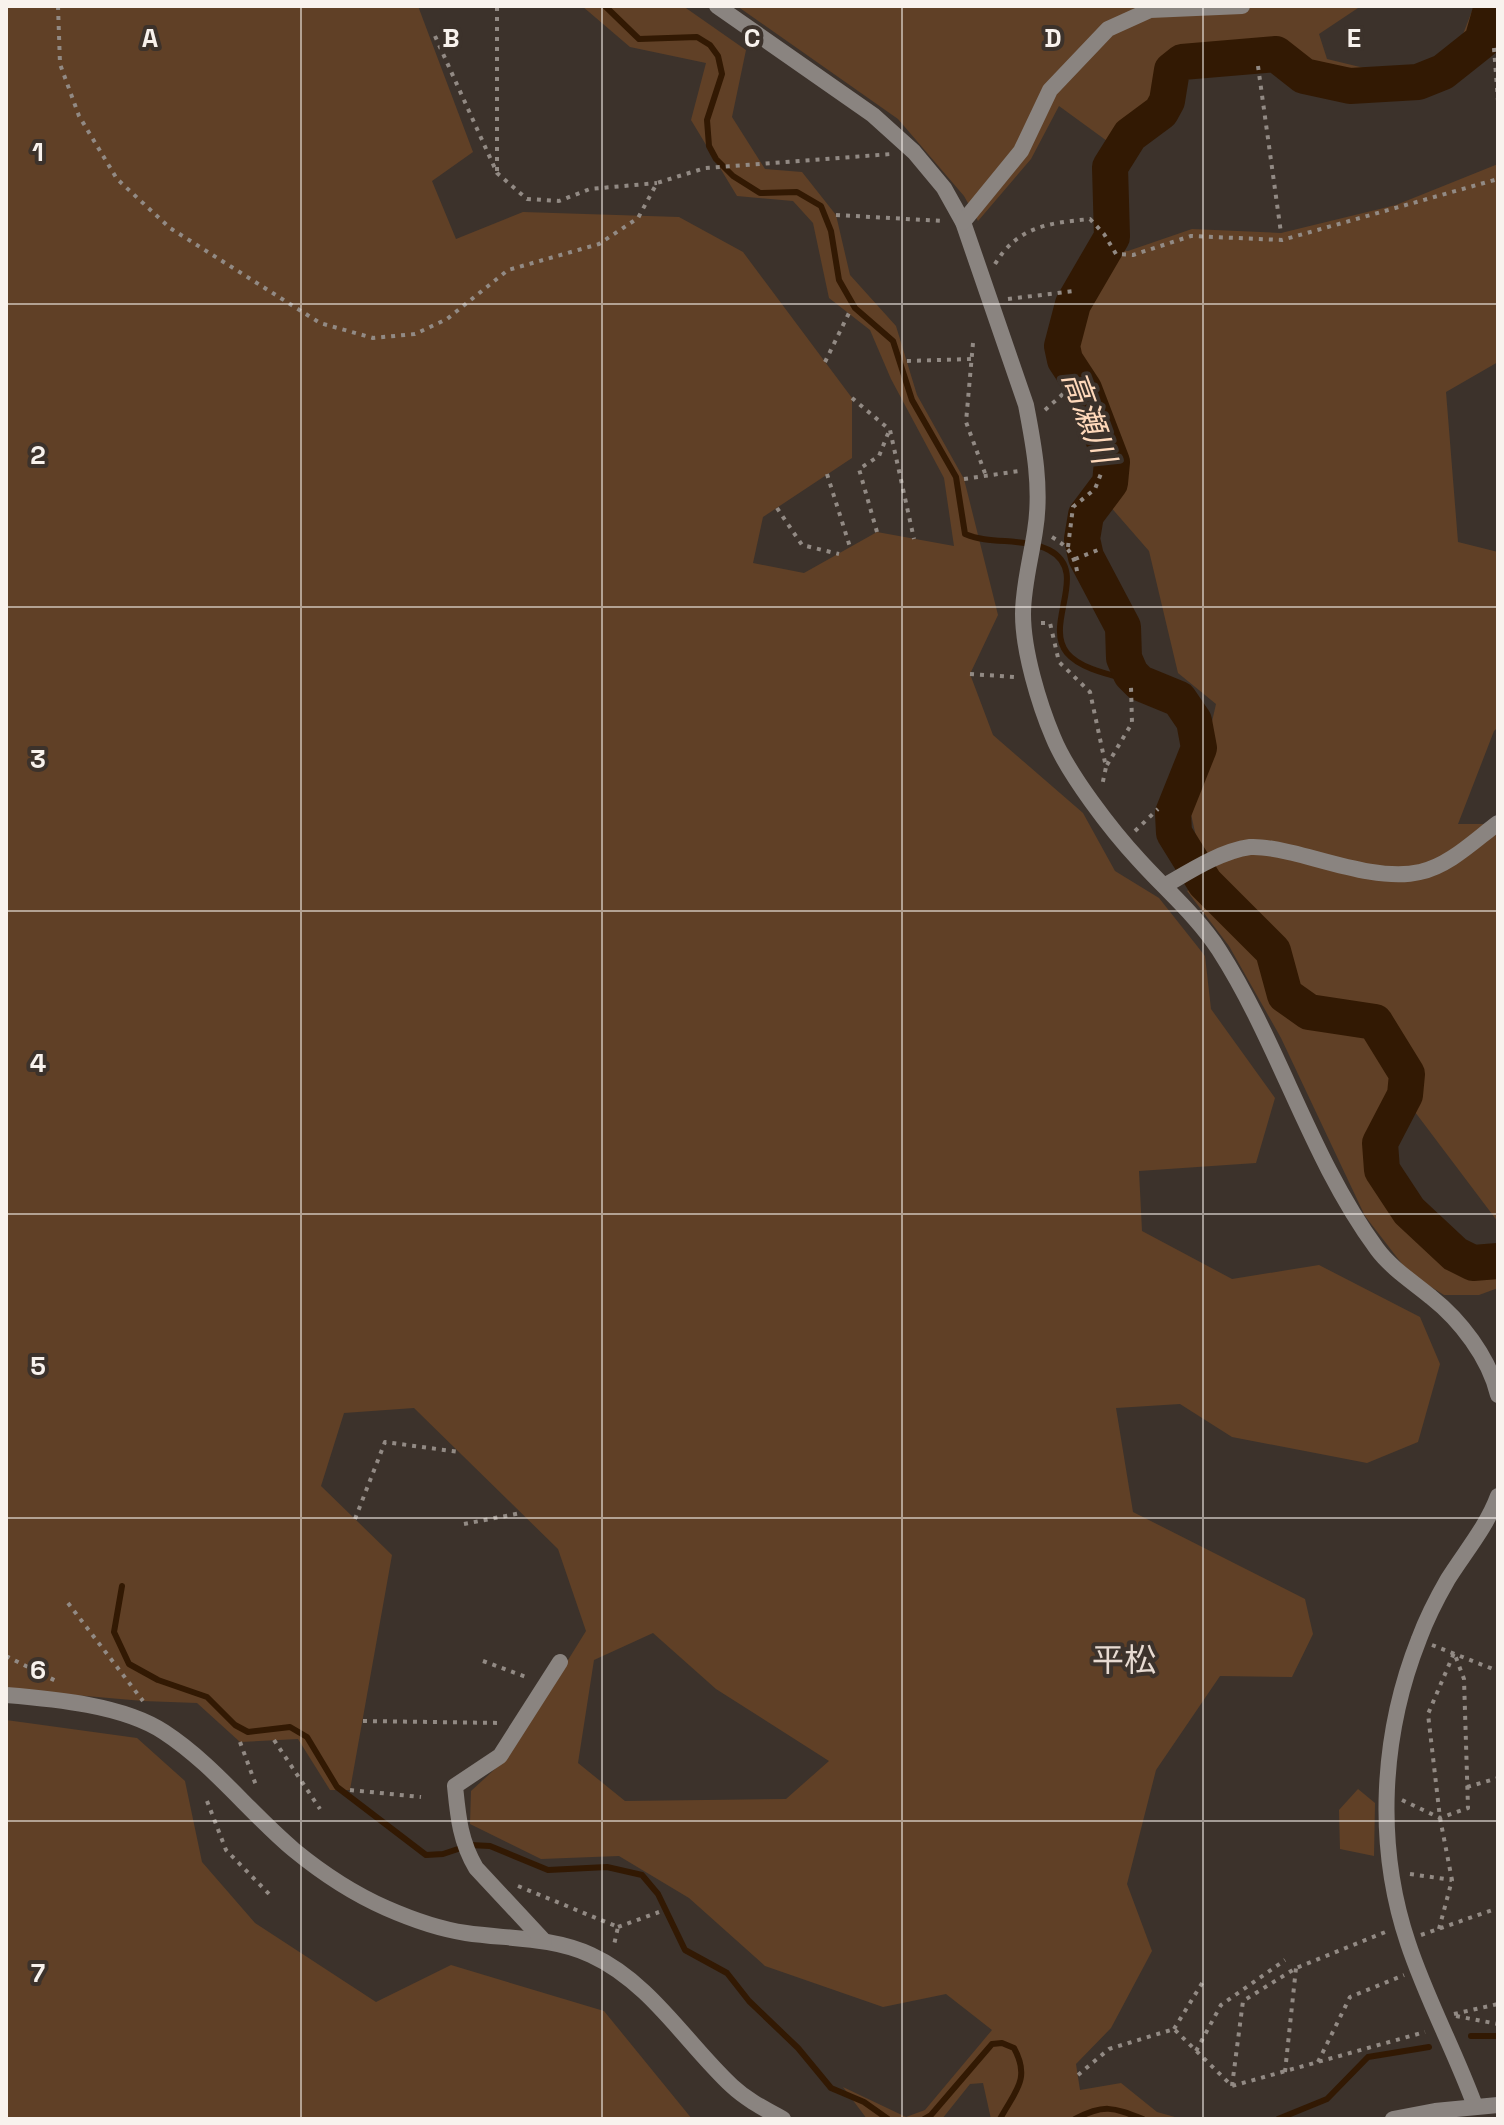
<svg xmlns="http://www.w3.org/2000/svg" width="1504" height="2125" viewBox="0 0 1504 2125" font-family="'Space Grotesk','Noto Sans JP',sans-serif">
<rect width="100%" height="100%" fill="#3c322b"/>
<g fill="#604026" fill-rule="evenodd">
<path d="M6 6H418L473 152 432 181 456 239 523 212 679 217 743 252 852 398V458L763 517 753 563 804 573 877 532 954 546 944 478 891 379 870 330 829 298 813 223 793 201 737 196 691 120 706 63 630 47 582 6H683L746 50 732 117 765 169 802 172 836 215 850 275 896 326 917 395 964 479 998 615 970 674 993 735 1083 813 1115 871 1159 898 1205 956 1211 1009 1275 1098 1256 1163 1139 1171 1142 1231 1232 1279 1319 1265 1420 1317 1440 1364 1418 1442 1367 1463 1232 1437 1180 1404 1116 1408 1133 1512 1305 1599 1313 1634 1292 1677 1220 1676 1156 1770 1127 1884 1152 1951 1111 2028 1076 2064 1080 2090 1121 2083 1157 2112 1182 2119H991L983 2083 970 2084 942 2119H867L843 2087 906 2117 925 2110 992 2030 946 1994 883 2007 765 1966 689 1898 619 1856 541 1859 470 1824 471 1791 508 1757 586 1631 558 1549 414 1408 344 1413 321 1486 392 1555 350 1790H330L298 1739 240 1742 197 1703 143 1701 6 1689ZM653 1633 716 1689 829 1761 786 1799 625 1801 578 1763 594 1660Z"/>
<polygon points="737,6 1361,6 1319,34 1327,59 1389,74 1456,52 1474,6 1498,6 1494,48 1432,88 1382,92 1311,90 1277,64 1182,72 1173,111 1129,157 1059,106 1031,159 978,221 964,196 898,119"/>
<polygon points="1498,164 1498,362 1446,392 1458,542 1498,552 1498,727 1494,731 1458,824 1498,824 1498,1222 1412,1108 1388,1156 1395,1182 1413,1209 1461,1252 1484,1257 1498,1249 1498,1288 1479,1295 1444,1295 1409,1273 1365,1216 1281,1038 1229,946 1187,891 1220,874 1199,850 1191,814 1216,704 1178,673 1149,551 1095,489 1102,471 1078,394 1051,347 1092,247 1128,251 1192,229 1281,233 1396,205"/>
<polygon points="6,1720 137,1738 185,1781 202,1862 255,1923 376,2002 451,1965 604,2011 692,2119 6,2119"/>
<polygon points="1358,1789 1375,1803 1374,1856 1340,1849 1339,1810"/>
</g>
<g fill="none" stroke-linecap="round" stroke-linejoin="round">
<g stroke="#321903" stroke-width="6">
<path d="M605 6 639 39 697 37 710 45 718 56 722 74 707 120 709 146 716 159 733 176 760 193 797 192 821 206 831 231 839 280 855 308 893 341 912 400 956 477 965 534C991 545 1023 537 1049 550 1091 572 1043 623 1067 653 1082 671 1118 676 1140 683"/>
<polyline points="122,1586 114,1632 129,1664 158,1680 207,1697 235,1725 248,1732 290,1727 307,1737 337,1787 426,1855 443,1854 470,1845 490,1846 548,1870 607,1867 642,1875 658,1894 685,1950 727,1973 749,2001 798,2048 831,2088 864,2102 888,2119"/>
<polyline points="1471,2036 1498,2036"/>
<path d="M924 2119 931 2115 992 2044 1002 2043 1014 2048C1031 2079 1015 2091 1000 2119"/>
<path d="M1075 2119C1104 2104 1112 2107 1143 2119"/>
<polyline points="1278,2119 1327,2099 1368,2057 1429,2047"/>
</g>
<polyline stroke="#321903" stroke-width="36" points="1492,6 1482,41 1443,72 1418,82 1350,86 1304,76 1276,54 1182,62 1172,70 1167,101 1161,112 1130,135 1110,167 1112,237 1073,304 1062,346 1065,360 1084,389 1112,462 1110,483 1086,515 1082,539 1086,557 1123,627 1124,658 1131,674 1140,683 1179,699 1194,721 1199,748 1173,813 1174,833 1205,883 1273,951 1285,995 1309,1012 1375,1022 1407,1074 1405,1095 1380,1143 1382,1170 1409,1211 1455,1254 1473,1263 1498,1261"/>
<g stroke="#928a84" stroke-width="4" stroke-dasharray="4 6" stroke-linecap="butt">
<polyline points="58,6 60,64 79,116 117,179 170,228 320,323 373,338 415,334 447,319 508,270 599,244 638,218 657,183 705,168 891,154"/>
<polyline points="435,36 497,173 527,199 559,201 590,189 657,183"/>
<polyline points="1494,48 1498,101"/>
<polyline points="1258,66 1281,233"/>
<polyline points="497,171 497,6"/>
<polyline points="836,215 943,221"/>
<path d="M995 264C1018 226 1049 223 1090 219L1104 234 1116 254 1133 255 1191 236 1282 240 1498 179"/>
<polyline points="1008,299 1074,291"/>
<polyline points="973,343 966,422 986,476"/>
<polyline points="907,361 971,359"/>
<polyline points="825,362 849,313"/>
<polyline points="852,398 890,430 914,539"/>
<polyline points="1045,410 1073,385"/>
<polyline points="827,474 850,547"/>
<polyline points="964,479 1019,471"/>
<polyline points="777,508 802,545 839,554"/>
<polyline points="877,532 859,469 879,456 889,431"/>
<path d="M1052 537C1070 548 1075 556 1078 577"/>
<polyline points="1068,547 1073,507 1095,489 1102,471"/>
<polyline points="1075,559 1098,550"/>
<polyline points="1041,623 1050,623 1059,662 1090,692 1106,767 1102,786"/>
<polyline points="970,674 1015,677"/>
<polyline points="1107,765 1132,723 1131,687"/>
<polyline points="1135,831 1158,809"/>
<polyline points="355,1519 385,1442 459,1452"/>
<polyline points="464,1524 521,1513"/>
<polyline points="68,1603 143,1701"/>
<polyline points="1432,1645 1498,1671"/>
<polyline points="6,1656 58,1682"/>
<polyline points="483,1661 529,1678"/>
<polyline points="363,1721 503,1723"/>
<polyline points="274,1740 320,1809"/>
<polyline points="240,1742 257,1788"/>
<polyline points="1467,1787 1498,1778"/>
<polyline points="350,1790 421,1797"/>
<polyline points="1402,1800 1440,1818 1468,1808 1464,1679 1455,1655"/>
<polyline points="207,1801 226,1850 272,1897"/>
<polyline points="1410,1874 1452,1880"/>
<polyline points="518,1886 618,1927 614,1945"/>
<polyline points="618,1927 659,1912"/>
<polyline points="1439,1929 1452,1880 1440,1818 1428,1714 1454,1653"/>
<polyline points="1421,1935 1498,1908"/>
<polyline points="1454,2014 1498,2004"/>
<polyline points="1456,2016 1498,2024"/>
<polyline points="1174,2029 1204,1980"/>
<polyline points="1196,2051 1221,2005 1285,1960"/>
<polyline points="1318,2062 1350,1997 1404,1975"/>
<polyline points="1285,2072 1296,1968"/>
<polyline points="1078,2075 1109,2049 1174,2029 1232,2086 1425,2032"/>
<polyline points="1232,2086 1243,2001 1296,1968 1388,1931"/>
</g>
<g stroke="#8a8480" stroke-width="16">
<path d="M717 6 873 115 914 152 944 188 963 222 1026 405C1034 446 1042 489 1035 531 1031 558 1023 587 1023 614 1023 651 1039 704 1053 737 1068 774 1112 831 1139 860 1166 890 1197 916 1219 950 1280 1045 1310 1158 1377 1249 1391 1268 1413 1282 1431 1297 1460 1320 1489 1357 1498 1395"/>
<polyline points="963,222 1021,151 1050,90 1108,29 1150,10 1242,6"/>
<path d="M1166 885C1190 871 1221 851 1250 847 1264 846 1279 850 1293 853 1330 862 1383 881 1420 872 1449 866 1475 840 1498 823"/>
<path d="M6 1695C54 1699 123 1705 164 1732 213 1764 249 1812 294 1850 322 1873 352 1893 386 1908 411 1919 439 1929 466 1933 507 1939 553 1937 591 1955 650 1982 686 2043 732 2086 747 2100 765 2109 783 2119"/>
<path d="M544 1941 476 1868C460 1841 458 1816 455 1786L500 1756 560 1662"/>
<path d="M1475 2106C1455 2051 1426 1998 1408 1943 1375 1845 1381 1735 1419 1639 1426 1620 1437 1598 1448 1579 1465 1552 1487 1526 1498 1496"/>
<polyline points="1393,2119 1435,2111 1498,2105"/>
</g>
</g>
<path fill="none" stroke="#f8f2ed" stroke-width="2" stroke-opacity="0.55" d="M301 6V2119M602 6V2119M902 6V2119M1203 6V2119M6 304H1498M6 607H1498M6 911H1498M6 1214H1498M6 1518H1498M6 1821H1498"/>
<g text-anchor="middle" dominant-baseline="central" stroke-width="8" stroke-linejoin="round" paint-order="stroke">
<g font-size="32" font-style="italic" fill="#fed8ba" stroke="#3c322b">
<text transform="translate(1089 417) rotate(70)">高瀬川</text>
</g>
<g font-size="32" fill="#e7dad1" stroke="#3c322b">
<text x="1124" y="1660">平松</text>
</g>
</g>
<g font-size="26" text-anchor="middle" font-weight="bold" fill="#f8f2ed" stroke="#3c322b" stroke-width="8" stroke-linejoin="round" paint-order="stroke">
<text x="150" y="47">A</text>
<text x="451" y="47">B</text>
<text x="752" y="47">C</text>
<text x="1053" y="47">D</text>
<text x="1354" y="47">E</text>
<text x="38" y="161">1</text>
<text x="38" y="464">2</text>
<text x="38" y="768">3</text>
<text x="38" y="1072">4</text>
<text x="38" y="1375">5</text>
<text x="38" y="1679">6</text>
<text x="38" y="1982">7</text>
</g>
<rect width="1504" height="2125" fill="none" stroke="#f8f2ed" stroke-width="16"/>
</svg>
